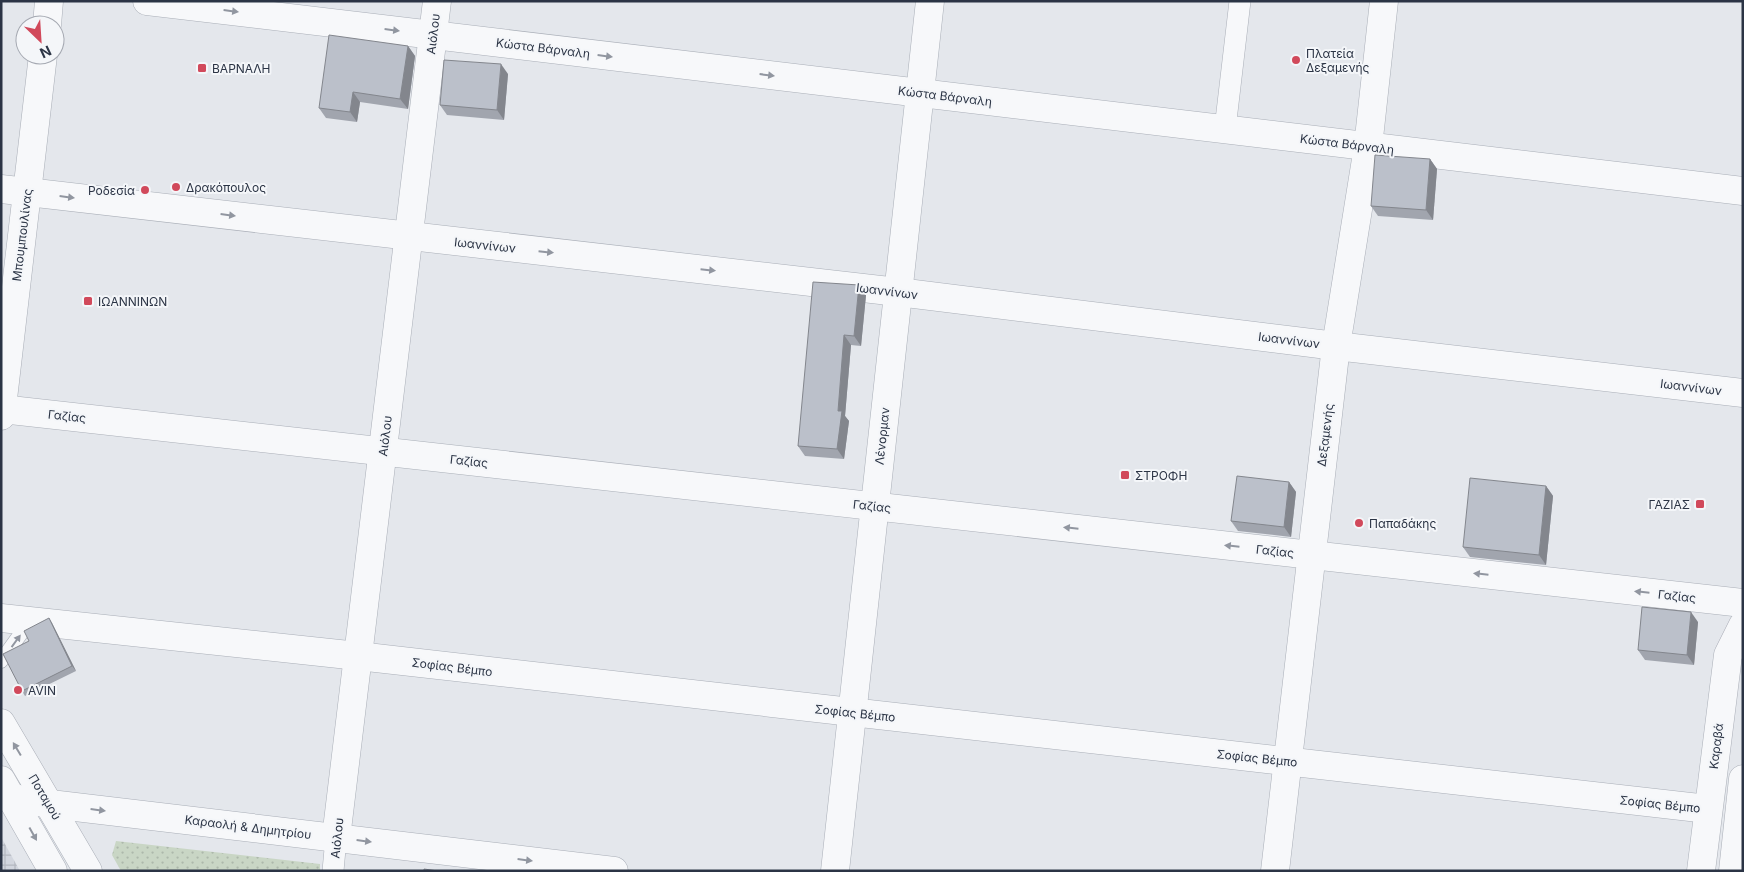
<svg xmlns="http://www.w3.org/2000/svg" width="1744" height="872" viewBox="0 0 1744 872" font-family="Inter,sans-serif">
<defs>
<pattern id="industrial-grid" width="8" height="8" patternUnits="userSpaceOnUse" patternTransform="scale(1.25)"><rect width="8" height="8" fill="#d2d6de"/><path d="M0 4h8M4 0v8" fill="none" stroke="#b4b8c0"/></pattern>
<pattern id="green-dots" width="8" height="8" patternUnits="userSpaceOnUse" patternTransform="scale(1.25)"><rect width="8" height="8" fill="#c9d6c5"/><path d="M2 2h.1M6 6h.1" fill="none" stroke="#adb8ab" stroke-width="1.8" stroke-linecap="round"/></pattern>
</defs>
<rect width="100%" height="100%" fill="#e4e7ec"/>
<polygon fill="url(#industrial-grid)" points="1,837 20,871 1,871"/>
<polygon fill="url(#green-dots)" points="116,841 320,864 320,871 121,871 112,855"/>
<g fill="none" stroke-linecap="round" stroke-linejoin="round">
<defs>
<polyline id="service" points="1,661 30,621"/>
<g id="pedestrian">
<polyline points="1225,129 1240,1"/>
<polyline points="333,871 336,838"/>
</g>
<g id="minor">
<polyline points="1,189 898,292 1336,346 1743,393"/>
<polyline points="1,618 358,656 1708,809"/>
<polyline points="1,796 50,804 614,871"/>
<polyline points="336,838 437,1"/>
<polyline points="835,871 930,1"/>
<polyline points="1275,871 1336,346 1368,147 1384,1"/>
<polyline points="1701,871 1728,655 1743,625"/>
<polyline points="1733,871 1743,779"/>
</g>
<g id="tertiary">
<polyline points="147,1 1743,191"/>
<polyline points="47,25 49,1"/>
<polyline points="1,409 1743,603"/>
<polyline points="1,416 43,55"/>
<polyline points="1,723 88,871"/>
<polyline points="1,780 53,871"/>
</g>
</defs>
<use href="#service" stroke="#a9aeb7" stroke-width="15"/>
<use href="#pedestrian" stroke="#a9aeb7" stroke-width="22"/>
<use href="#minor" stroke="#a9aeb7" stroke-width="29"/>
<use href="#tertiary" stroke="#a9aeb7" stroke-width="29"/>
<use href="#service" stroke="#f7f8fa" stroke-width="14"/>
<use href="#pedestrian" stroke="#f7f8fa" stroke-width="21"/>
<use href="#minor" stroke="#f7f8fa" stroke-width="28"/>
<use href="#tertiary" stroke="#f7f8fa" stroke-width="28"/>
</g>
<g fill="#a1a5ae">
<polygon points="408,46 415,56 408,109 360,102 357,122 326,118 319,108"/>
<polygon points="508,74 504,120 447,115 440,105"/>
<polygon points="1430,159 1437,169 1433,220 1378,216 1371,206"/>
<polygon points="859,285 866,295 861,346 851,345 845,416 849,421 844,459 805,456 798,446"/>
<polygon points="1289,482 1296,492 1291,537 1238,531 1231,521"/>
<polygon points="1546,486 1553,496 1546,565 1470,557 1463,547"/>
<polygon points="49,618 52,623 76,671 25,696 22,691 29,641"/>
<polygon points="1698,622 1694,665 1645,660 1638,650"/>
</g>
<g fill="#83868d">
<polygon points="408,46 415,56 408,109 400,99"/>
<polygon points="501,64 508,74 504,120 497,110"/>
<polygon points="353,92 360,102 357,122 350,112"/>
<polygon points="1430,159 1437,169 1433,220 1426,210"/>
<polygon points="859,285 866,295 861,346 854,336"/>
<polygon points="844,335 851,345 845,416 849,421 844,459 837,449 838,411"/>
<polygon points="1289,482 1296,492 1291,537 1284,527"/>
<polygon points="1546,486 1553,496 1546,565 1539,555"/>
<polygon points="1691,612 1698,622 1694,665 1687,655"/>
<polygon points="49,618 52,623 76,671 72,666"/>
</g>
<g fill="#bbc0ca" stroke="#83868d">
<polygon points="329,35 408,46 400,99 353,92 350,112 319,108"/>
<polygon points="444,60 501,64 497,110 440,105"/>
<polygon points="1375,155 1430,159 1426,210 1371,206"/>
<polygon points="813,282 859,285 854,336 844,335 838,411 842,411 837,449 798,446"/>
<polygon points="1237,476 1289,482 1284,527 1231,521"/>
<polygon points="1470,478 1546,486 1539,555 1463,547"/>
<polygon points="1642,607 1691,612 1687,655 1638,650"/>
<polygon points="49,618 72,666 22,691 3,654 29,641 24,631"/>
<polygon points="424,869 438,871 424,871"/>
</g>
<defs><path id="oneway-solid" d="M-6-.8H1V-3.2L6.5 0L1 3.2V.8H-6Z" transform="scale(1.25)"/></defs>
<g fill="#9196a0">
<use href="#oneway-solid" transform="translate(231 11) rotate(7)"/>
<use href="#oneway-solid" transform="translate(392 30) rotate(7)"/>
<use href="#oneway-solid" transform="translate(605 56) rotate(7)"/>
<use href="#oneway-solid" transform="translate(767 75) rotate(7)"/>
<use href="#oneway-solid" transform="translate(67 197) rotate(7)"/>
<use href="#oneway-solid" transform="translate(228 215) rotate(7)"/>
<use href="#oneway-solid" transform="translate(546 252) rotate(6)"/>
<use href="#oneway-solid" transform="translate(708 270) rotate(6)"/>
<use href="#oneway-solid" transform="translate(1071 528) rotate(-174)"/>
<use href="#oneway-solid" transform="translate(1232 546) rotate(-174)"/>
<use href="#oneway-solid" transform="translate(1481 574) rotate(-174)"/>
<use href="#oneway-solid" transform="translate(1642 592) rotate(-174)"/>
<use href="#oneway-solid" transform="translate(16 641) rotate(-54)"/>
<use href="#oneway-solid" transform="translate(17 749) rotate(-121)"/>
<use href="#oneway-solid" transform="translate(98 810) rotate(7)"/>
<use href="#oneway-solid" transform="translate(33 834) rotate(61)"/>
<use href="#oneway-solid" transform="translate(364 841) rotate(7)"/>
<use href="#oneway-solid" transform="translate(525 860) rotate(7)"/>
</g>
<g fill="#d1495b" stroke="#f4f6f9" stroke-width="2">
<circle cx="1296" cy="60" r="5"/>
<rect x="197" y="63" width="10" height="10" rx="2.5"/>
<circle cx="176" cy="187" r="5"/>
<circle cx="145" cy="190" r="5"/>
<rect x="83" y="296" width="10" height="10" rx="2.5"/>
<rect x="1120" y="470" width="10" height="10" rx="2.5"/>
<rect x="1695" y="499" width="10" height="10" rx="2.5"/>
<circle cx="1359" cy="523" r="5"/>
<circle cx="18" cy="690" r="5"/>
</g>
<g text-anchor="middle" dominant-baseline="central" stroke-width="4" stroke-linejoin="round" paint-order="stroke">
<g font-size="12" fill="#2b3445" stroke="#f4f6f9">
<text transform="translate(433 34) rotate(-83)">Αιόλου</text>
<text transform="translate(543 48) rotate(7)">Κώστα Βάρναλη</text>
<text transform="translate(945 96) rotate(7)">Κώστα Βάρναλη</text>
<text transform="translate(1347 144) rotate(7)">Κώστα Βάρναλη</text>
<text transform="translate(22 235) rotate(-83)">Μπουμπουλίνας</text>
<text transform="translate(485 245) rotate(6)">Ιωαννίνων</text>
<text transform="translate(887 291) rotate(7)">Ιωαννίνων</text>
<text transform="translate(1289 340) rotate(7)">Ιωαννίνων</text>
<text transform="translate(1691 387) rotate(7)">Ιωαννίνων</text>
<text transform="translate(67 416) rotate(6)">Γαζίας</text>
<text transform="translate(1325 435) rotate(-83)">Δεξαμενής</text>
<text transform="translate(385 436) rotate(-83)">Αιόλου</text>
<text transform="translate(882 436) rotate(-84)">Λένορμαν</text>
<text transform="translate(469 461) rotate(6)">Γαζίας</text>
<text transform="translate(872 506) rotate(6)">Γαζίας</text>
<text transform="translate(1275 551) rotate(6)">Γαζίας</text>
<text transform="translate(1677 596) rotate(6)">Γαζίας</text>
<text transform="translate(452 667) rotate(7)">Σοφίας Βέμπο</text>
<text transform="translate(855 713) rotate(6)">Σοφίας Βέμπο</text>
<text transform="translate(1716 746) rotate(-83)">Καραβά</text>
<text transform="translate(1257 758) rotate(6)">Σοφίας Βέμπο</text>
<text transform="translate(45 797) rotate(59)">Ποταμού</text>
<text transform="translate(1660 804) rotate(6)">Σοφίας Βέμπο</text>
<text transform="translate(248 827) rotate(7)">Καραολή &amp; Δημητρίου</text>
<text transform="translate(337 838) rotate(-84)">Αιόλου</text>
</g>
<g font-size="12" fill="#2b3445" stroke="#f4f6f9" text-anchor="start">
<text x="1306" y="53">Πλατεία<tspan x="1306" dy="14">Δεξαμενής</tspan></text>
<text x="212" y="68">ΒΑΡΝΑΛΗ</text>
<text x="186" y="187">Δρακόπουλος</text>
<text x="135" y="190" text-anchor="end">Ροδεσία</text>
<text x="98" y="301">ΙΩΑΝΝΙΝΩΝ</text>
<text x="1135" y="475">ΣΤΡΟΦΗ</text>
<text x="1690" y="504" text-anchor="end">ΓΑΖΙΑΣ</text>
<text x="1369" y="523">Παπαδάκης</text>
<text x="28" y="690">AVIN</text>
</g>
</g>
<rect width="1744" height="872" fill="none" stroke="#2b3445" stroke-width="5"/>
<g transform="translate(40 40) rotate(155)"><circle r="24" fill="#f4f6f9" stroke="#a4a8b1"/>
<path d="M0-4L9 19L0 12L-9 19Z" fill="#d1495b"/>
<text y="-8" font-size="14" font-weight="bold" text-anchor="middle" fill="#2b3445">N</text>
</g>
</svg>
